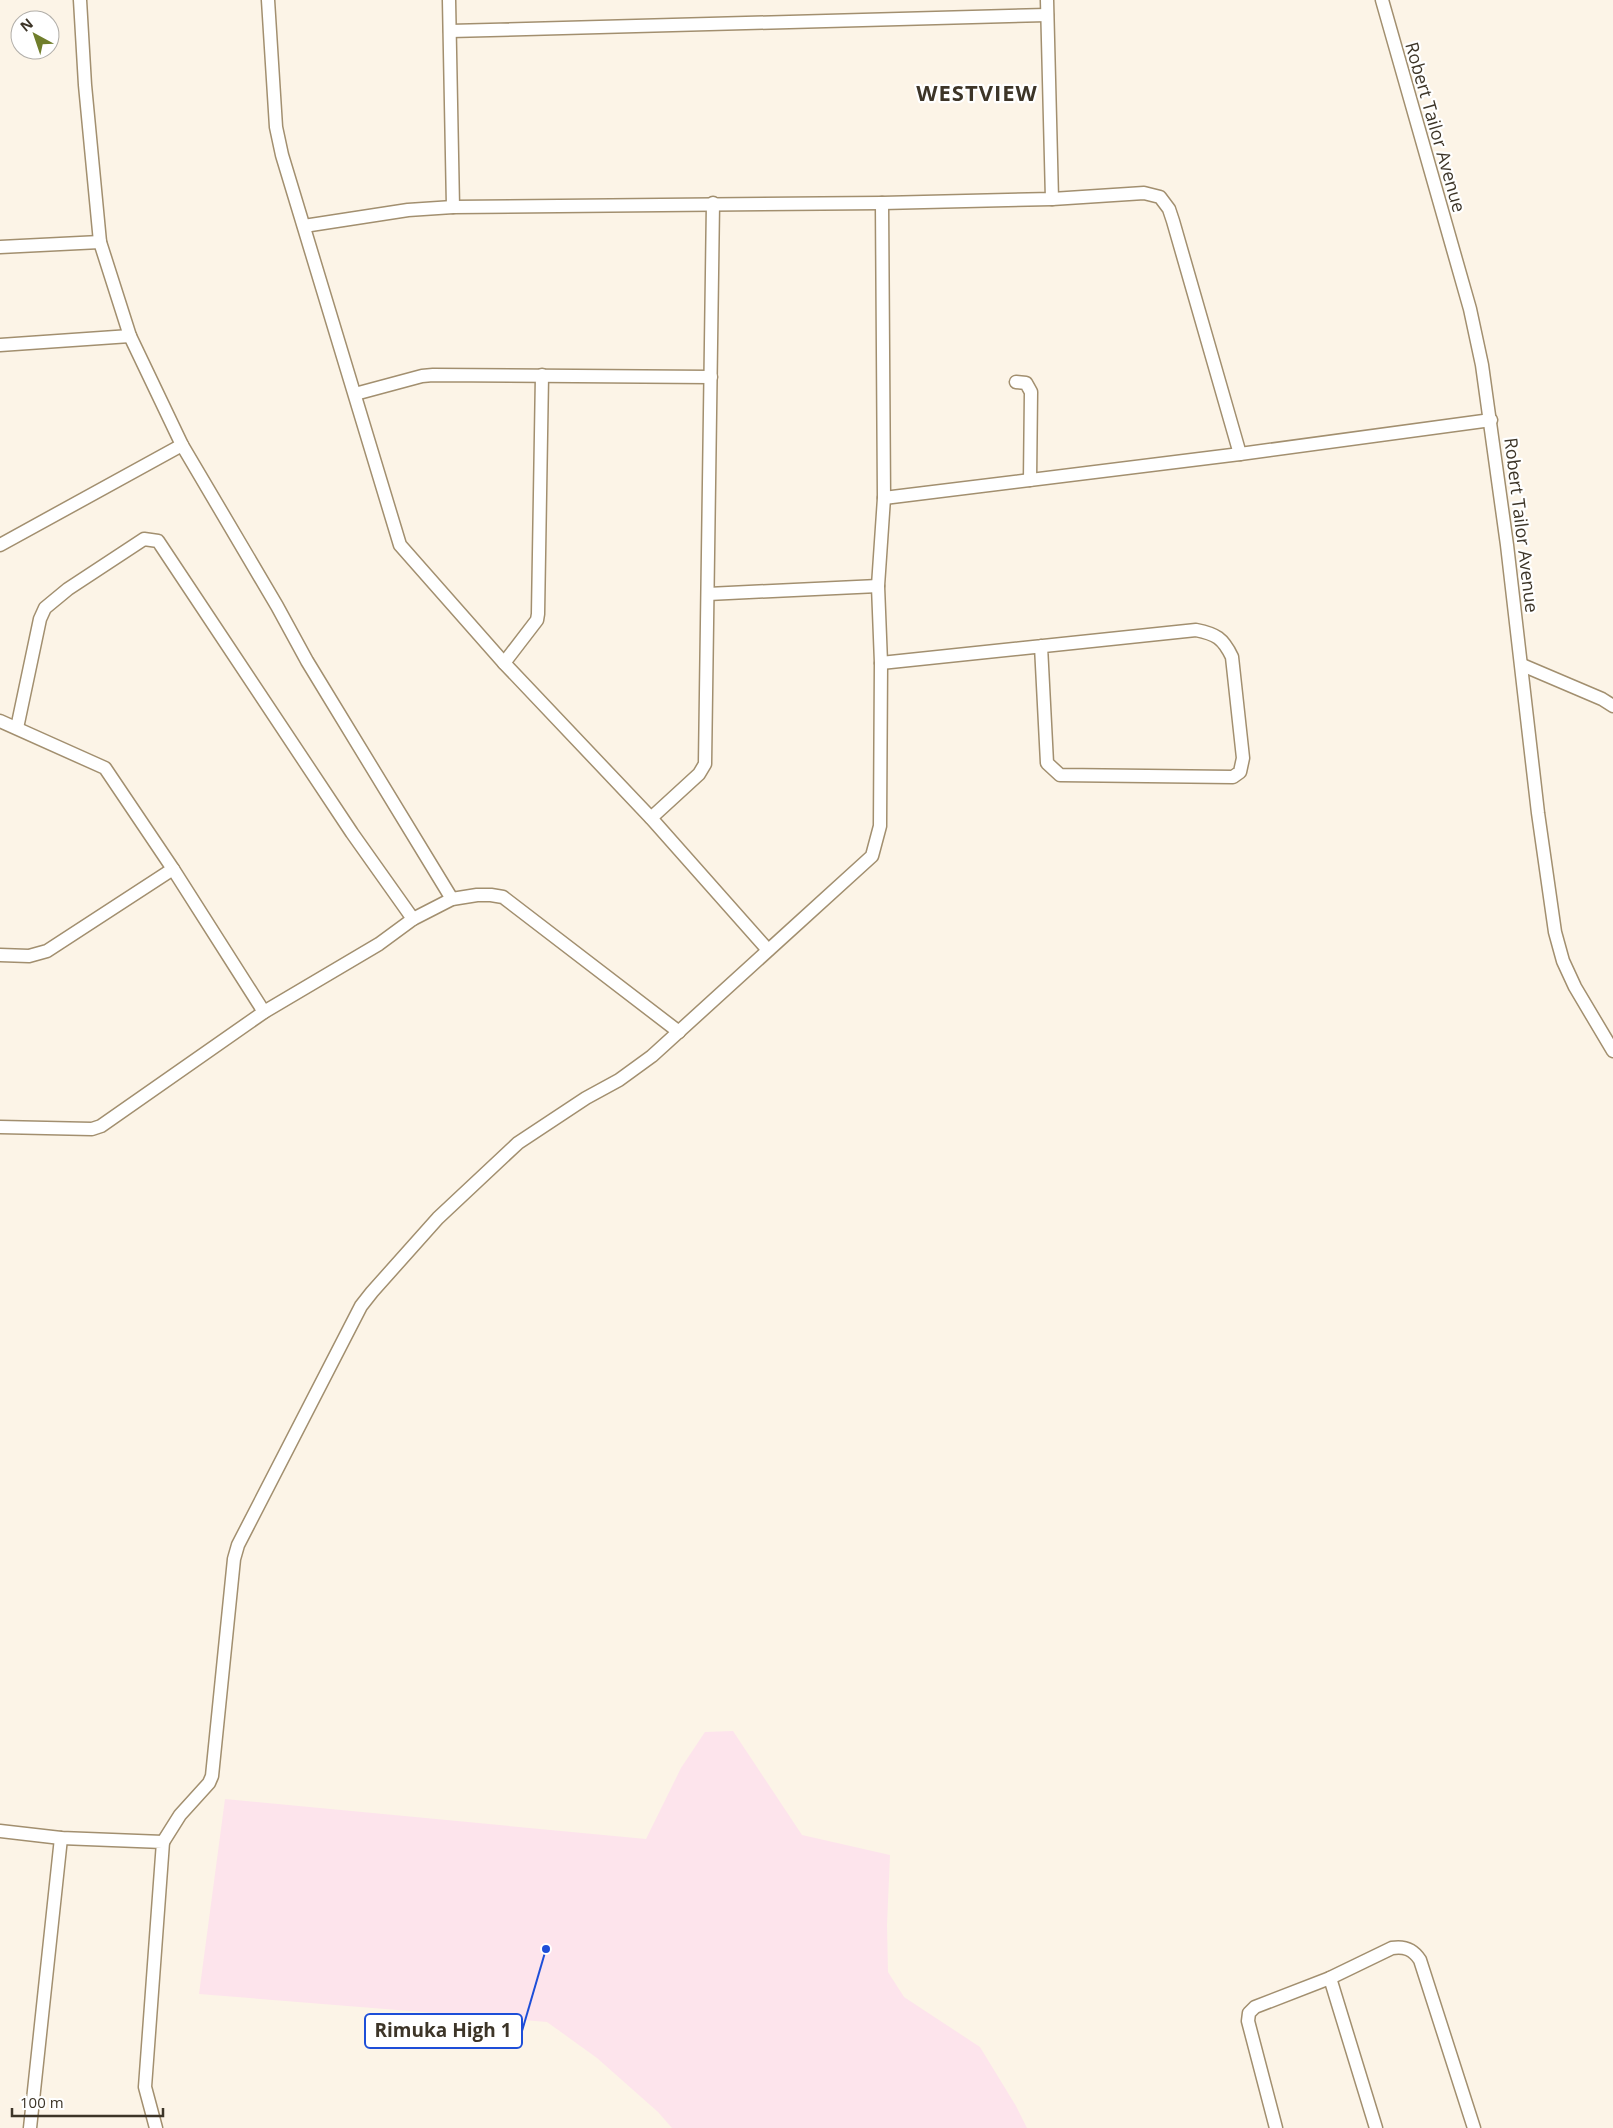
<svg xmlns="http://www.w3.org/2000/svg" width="1613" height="2128" viewBox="0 0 1613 2128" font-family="'Open Sans',sans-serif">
<rect width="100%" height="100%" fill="#fcf4e7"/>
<polygon fill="#fde4ec" points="733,1731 802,1835 890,1855 887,1925 888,1972 904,1997 980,2047 1016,2106 1027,2128 672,2128 658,2112 597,2058 547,2022 199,1994 225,1799 646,1839 681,1768 705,1732"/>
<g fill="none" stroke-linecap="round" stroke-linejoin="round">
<defs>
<g id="minor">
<polyline points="80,0 85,85 100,242 130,336 182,445 277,606 307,661 452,899"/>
<polyline points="268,0 276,127 282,155 400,545 504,663 651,818 768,950"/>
<polyline points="449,0 453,207"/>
<polyline points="1047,0 1052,199"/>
<polyline points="1382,0 1470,309 1482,365 1507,545 1538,813 1555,932 1563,961 1575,987 1613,1051"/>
<polyline points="450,31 1047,15"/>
<polyline points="304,226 408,210 453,207 882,203 1052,199 1144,193 1160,197 1169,209 1173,221 1240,454"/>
<polyline points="0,247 100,242"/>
<polyline points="0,345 130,336"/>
<polyline points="1016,382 1026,383 1031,392 1030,480"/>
<polyline points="355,394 422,376 433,375 711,377"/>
<polyline points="884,498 1240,454 1491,420"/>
<polyline points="0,545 182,445"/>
<polyline points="708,594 878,586"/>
<polyline points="504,663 537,620 538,614 542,375"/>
<path d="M881 663 1196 630C1216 634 1223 638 1232 657L1243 758 1240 772 1233 777 1060 775 1047 763 1041 646"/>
<polyline points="1522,665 1602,699 1613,706"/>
<polyline points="0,721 105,768 173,869 264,1012"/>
<polyline points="17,728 40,619 45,608 68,589 144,539 158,541 352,833 413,919"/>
<polyline points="651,818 699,774 705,764 713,203"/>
<polyline points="0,955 29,956 47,951 173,869"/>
<polyline points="0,1127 92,1129 101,1126 264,1012 379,944 413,919 452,899 477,895 491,895 503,897 679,1032"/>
<polyline points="0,1831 61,1838 163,1842 145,2087 156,2128"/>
<polyline points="163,1842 180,1815 209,1783 212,1776 234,1559 238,1545 361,1306 372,1292 438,1218 518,1143 586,1098 619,1080 652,1056 872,856 880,826 881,663 878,586 884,498 882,203"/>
<polyline points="1330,1978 1376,2128"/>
<polyline points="30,2128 61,1838"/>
<path d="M1276 2128 1248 2021 1249 2013 1255 2007 1330 1978 1392 1948C1404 1946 1413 1949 1420 1960L1474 2128"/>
</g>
</defs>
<use href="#minor" stroke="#a28f6f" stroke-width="15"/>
<use href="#minor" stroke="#fff" stroke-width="12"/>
</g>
<g text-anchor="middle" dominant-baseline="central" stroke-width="4.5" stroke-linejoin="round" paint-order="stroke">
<g font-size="18" fill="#3d3528" stroke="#fff">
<text transform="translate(1436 127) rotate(74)">Robert Tailor Avenue</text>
<text transform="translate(1522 525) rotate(83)">Robert Tailor Avenue</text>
</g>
<g font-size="22" font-weight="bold" letter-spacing="1" fill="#3d3528" stroke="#fff">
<text x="977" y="92">WESTVIEW</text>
</g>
</g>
<path fill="none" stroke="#1d4ed8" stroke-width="2" d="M546 1949L522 2031"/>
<circle fill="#1d4ed8" stroke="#fff" stroke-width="2" cx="546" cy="1949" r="5"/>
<rect fill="#fff" stroke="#1d4ed8" stroke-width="2" x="365" y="2014" width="157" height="34" rx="5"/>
<g font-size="19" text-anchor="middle" font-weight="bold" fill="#3d3528">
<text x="443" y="2037">Rimuka High 1</text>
</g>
<g transform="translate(35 35) rotate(320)"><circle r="24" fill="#ffffff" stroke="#b1aea9"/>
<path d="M0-4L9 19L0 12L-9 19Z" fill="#707e2b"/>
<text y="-8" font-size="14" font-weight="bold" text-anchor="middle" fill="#3d3528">N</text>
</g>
<path d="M12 2108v8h151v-8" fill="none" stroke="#3d3528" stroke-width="2.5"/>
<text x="20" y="2108" font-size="15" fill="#3d3528" stroke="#ffffff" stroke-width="4" paint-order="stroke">100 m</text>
</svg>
